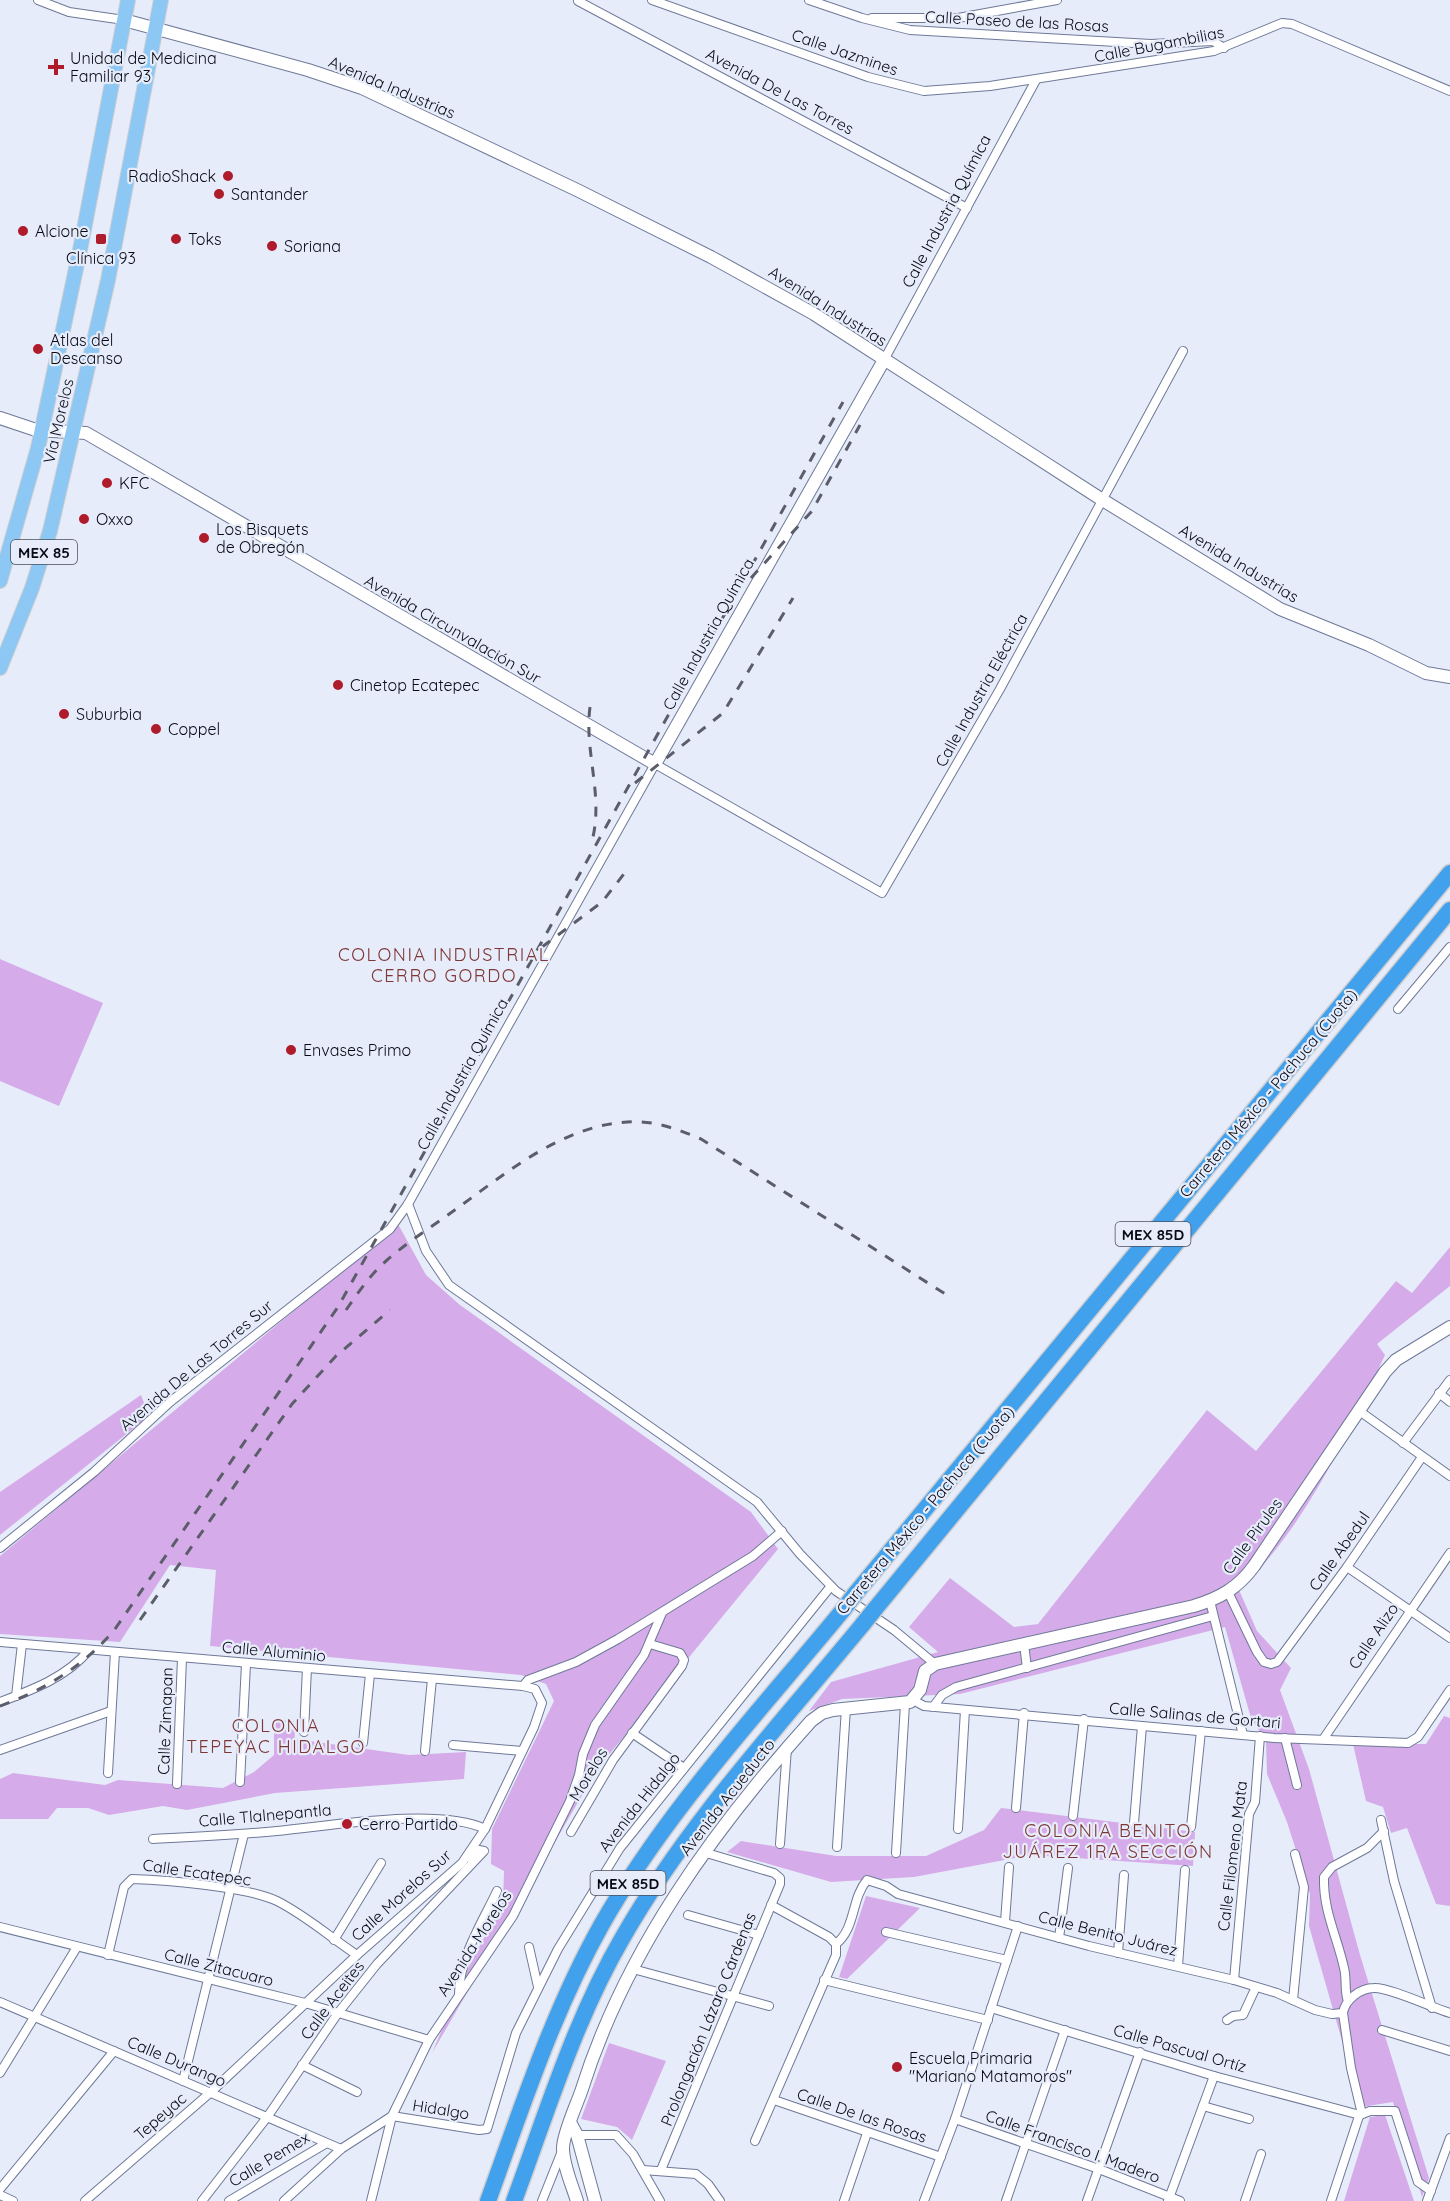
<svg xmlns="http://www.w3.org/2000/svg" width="1450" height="2201" viewBox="0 0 1450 2201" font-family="Quicksand,sans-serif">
<rect width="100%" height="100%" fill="#e7ecfa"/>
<g fill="#d5ace9">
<polygon points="0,959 103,1003 59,1106 0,1081"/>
<polygon points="398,1224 426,1275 460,1305 751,1512 778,1549 598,1768 432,2053 468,1968 503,1902 504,1871 491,1864 492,1829 554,1701 546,1684 521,1675 210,1646 216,1570 170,1565 120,1642 0,1634 0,1556"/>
<path d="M1450 1247V1286L1377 1344 1385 1355C1346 1438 1306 1526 1239 1590L1257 1631 1291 1668 1280 1690 1309 1769 1360 1955 1429 2178 1422 2197 1393 2102 1361 2107 1309 1926 1310 1894 1287 1822 1267 1774 1266 1741 1251 1718 1225 1627 960 1694 842 1699 809 1711 831 1682 938 1652 909 1627 950 1578 1014 1627 1038 1624 1207 1410 1256 1451 1396 1281 1412 1293Z"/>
<polygon points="141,1395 149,1416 0,1535 0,1492"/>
<polygon points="1444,1716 1450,1718 1450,1906 1436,1904 1407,1828 1391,1833 1383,1807 1366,1801 1353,1744 1426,1744"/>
<polygon points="274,1719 294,1721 295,1739 409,1755 466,1752 464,1779 275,1793 187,1810 163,1806 109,1815 88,1808 57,1808 48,1819 0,1819 0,1779 13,1773 105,1785 118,1780 223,1788 254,1772 274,1755"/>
<polygon points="1001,1808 1195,1832 1193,1866 1031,1855 914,1877 831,1882 727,1852 741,1841 836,1856 926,1856 984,1830"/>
<polygon points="866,1896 920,1908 847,1979 839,1977"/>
<polygon points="609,2043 666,2061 632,2140 617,2127 581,2119"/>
<polygon points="1385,2115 1414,2201 1344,2201 1370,2117"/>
</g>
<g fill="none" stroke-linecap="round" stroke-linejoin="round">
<defs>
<g id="street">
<polyline points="38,0 69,12 124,20"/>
<polyline points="652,0 868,77 924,91 990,86 1214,51 1282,23 1292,24 1450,91"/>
<polyline points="809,0 862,18 910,30 1151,44 1213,41 1224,48"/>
<polyline points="578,1 967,208"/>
<polyline points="872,18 958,18 1057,0"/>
<polyline points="884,360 1036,80"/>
<polyline points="1398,1009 1450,947"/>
<polyline points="408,1204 426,1251 449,1285 757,1502 800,1554 836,1591 894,1630 935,1664"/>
<polyline points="1439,1393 1450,1402"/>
<polyline points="1358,1410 1450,1476"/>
<polyline points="1403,1443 1450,1380"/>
<polyline points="0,1548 94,1472 170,1402 390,1229 408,1204 655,764 882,893 1000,689 1183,351"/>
<polyline points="1347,1567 1450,1638"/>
<polyline points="1228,1592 1257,1652 1264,1662 1271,1664 1277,1662 1347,1567 1422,1457"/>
<polyline points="1210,1601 1243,1735"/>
<polyline points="0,1642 523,1686 535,1689 542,1703 534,1727 485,1829 462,1863 357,1955 211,2092 85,2201"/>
<polyline points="1024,1644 1027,1668"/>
<polyline points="523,1686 528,1680 576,1662 618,1639 753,1556 782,1531"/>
<polyline points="16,1696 22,1644"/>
<polyline points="913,1700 924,1706 1274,1738 1408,1743 1418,1737 1450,1690"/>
<path d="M0 1702C32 1690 67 1677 89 1650"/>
<polyline points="933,1707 942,1695 956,1687 1213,1616"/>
<polyline points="304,1732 307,1668"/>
<polyline points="632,1733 684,1768"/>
<polyline points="1285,1738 1297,1785"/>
<polyline points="1324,1738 1450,1553"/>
<polyline points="363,1743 370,1674"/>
<polyline points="453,1745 522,1751"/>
<polyline points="0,1750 111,1711"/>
<polyline points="425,1751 432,1679"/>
<polyline points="108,1773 115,1652"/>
<polyline points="240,1782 246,1664"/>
<polyline points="177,1784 182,1658"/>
<polyline points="1016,1808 1024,1713"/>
<polyline points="1073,1816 1084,1719"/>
<polyline points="1381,1820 1394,1881 1432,2008"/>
<polyline points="1134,1823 1142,1726"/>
<polyline points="1191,1827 1201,1731"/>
<polyline points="958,1829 965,1710"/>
<polyline points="571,1832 613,1760 682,1666 684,1660 680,1653 650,1644"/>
<path d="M153 1839C194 1837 236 1835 277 1831 330 1826 438 1807 485 1829"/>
<polyline points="780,1844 787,1748"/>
<polyline points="837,1847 846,1708"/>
<polyline points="896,1853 905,1704"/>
<polyline points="771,1905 829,1937 836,1944"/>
<polyline points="688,1915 759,1935"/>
<polyline points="1005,1922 1009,1867"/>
<polyline points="0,1927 305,2003 429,2040"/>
<polyline points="886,1932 1007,1960"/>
<polyline points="1059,1938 1068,1868"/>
<polyline points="334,1940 381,1863"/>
<polyline points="529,1947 538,1987"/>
<polyline points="1118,1953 1124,1875"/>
<path d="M108 1955 124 1887 132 1879C165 1880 248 1887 277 1901 305 1915 330 1937 357 1955"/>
<polyline points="1178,1966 1185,1870"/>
<polyline points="633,1969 769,2006"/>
<polyline points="824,1980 988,2020"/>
<polyline points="1234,1980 1249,1814 1255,1802 1260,1736"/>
<path d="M459 1994C459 1958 482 1923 497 1891"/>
<polyline points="1293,2000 1304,1887 1295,1854"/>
<path d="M1348 2001C1344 1991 1347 1979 1344 1968 1337 1936 1323 1911 1324 1877L1332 1867 1367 1848 1384 1831"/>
<polyline points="0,2002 341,2149"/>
<polyline points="991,2008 1214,2076 1360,2115"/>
<polyline points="1227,2020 1233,2016 1243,2015 1256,1987"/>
<polyline points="1382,2030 1450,2051"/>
<polyline points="302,2065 357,2092"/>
<polyline points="0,2073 77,1947"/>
<polyline points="183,2081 244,1834"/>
<polyline points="774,2100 941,2157"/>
<polyline points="1203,2106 1249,2119"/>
<polyline points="1360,2115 1370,2111 1395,2111 1418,2182 1431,2191"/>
<polyline points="392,2116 479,2130 487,2129 516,2033 558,1949 620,1848 831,1586"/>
<polyline points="955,2119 1099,2169 1180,2201"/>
<polyline points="577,2135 616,2135 633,2154 660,2201"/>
<path d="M755 2141 836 1955V1944C856 1928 851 1899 867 1880L886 1886 898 1894 1089 1946 1234 1980 1277 1993 1315 2010 1332 2014 1343 2013"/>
<polyline points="643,2170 696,2174 708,2184 720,2201"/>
<polyline points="661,2170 780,1884 780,1878 774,1873 703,1852"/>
<polyline points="0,2189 114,2051"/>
<polyline points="0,2195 13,2201"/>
<polyline points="202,2201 268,2116 338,2013 377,1964 484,1851 479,1850 470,1858"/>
<polyline points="229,2201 325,2144"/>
<polyline points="284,2201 341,2149 392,2116"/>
<polyline points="371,2201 392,2116 429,2040 513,1916 570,1801 579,1775 583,1754 595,1725 644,1655 662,1613"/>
<polyline points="542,2201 562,2151"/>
<polyline points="844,2201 867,2133"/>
<polyline points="924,2201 955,2119 1018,1926"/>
<polyline points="1006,2201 1065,2030"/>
<polyline points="1087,2201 1140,2052"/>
<polyline points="1168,2201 1214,2076"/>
<polyline points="1245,2201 1261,2154"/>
<path d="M1331 2201 1361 2110 1351 2068 1343 2013C1345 2000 1360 1988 1374 1988 1389 1987 1433 2008 1450 2013"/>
<polyline points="1427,2201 1450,2138"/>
</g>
<g id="secondary">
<polyline points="124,20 308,70 362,88 577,190 711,257 814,314 1101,499 1280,609 1369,645 1426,673 1450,677"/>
<polyline points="0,418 36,430 86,433 655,764 884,360"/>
<polyline points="571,2124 577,2135 595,2201"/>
<path d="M577 2201C572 2185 563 2165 563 2148 563 2134 576 2106 581 2092 625 1951 713 1830 811 1721L822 1713 833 1710 910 1702 920 1690 925 1671 935 1664 1194 1606C1220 1598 1238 1588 1254 1566L1385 1372 1396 1360 1450 1327"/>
</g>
<g id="primary">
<polyline points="0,581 38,448 81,245 128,0"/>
<polyline points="0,668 32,588 50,531 108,280 161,0"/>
</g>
<g id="highway">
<polyline points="855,1594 1450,873"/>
<polyline points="875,1609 1450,910"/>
<path d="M488 2201C522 2107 553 2011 602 1924 667 1810 760 1711 843 1610"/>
<path d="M514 2201C547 2112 575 2019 623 1937 688 1823 780 1725 863 1624"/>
</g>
</defs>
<use href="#street" stroke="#6e7998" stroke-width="10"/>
<use href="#secondary" stroke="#6e7998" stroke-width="14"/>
<use href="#primary" stroke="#ceced0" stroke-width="16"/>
<use href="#highway" stroke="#ceced0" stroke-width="19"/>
<use href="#street" stroke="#fff" stroke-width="8"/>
<use href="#secondary" stroke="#fff" stroke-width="12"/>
<use href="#primary" stroke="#8dc7f4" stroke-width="14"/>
<use href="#highway" stroke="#41a1ec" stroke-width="16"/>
<g stroke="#5b5e6a" stroke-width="3" stroke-dasharray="10 10" stroke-linecap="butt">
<polyline points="751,578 812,511 860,425"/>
<path d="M590 707C584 752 604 796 592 841"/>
<polyline points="635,783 723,713 793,598"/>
<polyline points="542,947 602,902 627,870"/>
<path d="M346 1310C358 1293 370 1275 386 1261 406 1243 430 1228 452 1212 504 1175 560 1126 627 1122 654 1120 677 1129 701 1139L950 1297"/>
<polyline points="140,1620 292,1404 336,1356 390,1310"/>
<path d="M0 1706C46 1689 83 1667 115 1629L338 1307 843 402"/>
</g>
<defs>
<g id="highway-bridge">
<polyline points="843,1610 855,1594"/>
<polyline points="863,1624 875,1609"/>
</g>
</defs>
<use href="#highway-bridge" stroke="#ceced0" stroke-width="19" stroke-linecap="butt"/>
<use href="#highway-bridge" stroke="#41a1ec" stroke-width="16"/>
</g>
<g fill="#ae1b2b" stroke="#e7ecfa" stroke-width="2">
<path d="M53 58h6v6h6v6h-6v6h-6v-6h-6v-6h6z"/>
<circle cx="228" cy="176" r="6"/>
<circle cx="219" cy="194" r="6"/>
<circle cx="23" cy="231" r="6"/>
<rect x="95" y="233" width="12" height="12" rx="3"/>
<circle cx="176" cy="239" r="6"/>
<circle cx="272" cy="246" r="6"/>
<circle cx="38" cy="349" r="6"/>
<circle cx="107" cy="483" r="6"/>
<circle cx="84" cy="519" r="6"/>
<circle cx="204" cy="538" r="6"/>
<circle cx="338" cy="685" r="6"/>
<circle cx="64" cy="714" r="6"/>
<circle cx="156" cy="729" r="6"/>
<circle cx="291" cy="1050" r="6"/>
<circle cx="347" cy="1824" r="6"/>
<circle cx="897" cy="2067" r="6"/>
</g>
<g text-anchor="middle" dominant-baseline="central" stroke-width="4.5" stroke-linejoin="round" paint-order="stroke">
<g fill="#e7ecfa" stroke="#4b4e5a" stroke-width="1.5">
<rect x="11" y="540" width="66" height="24" rx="4.5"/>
<rect x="1115.5" y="1222" width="75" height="24" rx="4.5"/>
<rect x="590.5" y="1871" width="75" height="24" rx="4.5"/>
</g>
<g font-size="15" font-weight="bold" fill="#080b16">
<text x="44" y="552">MEX 85</text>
<text x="1153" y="1234">MEX 85D</text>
<text x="628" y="1883">MEX 85D</text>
</g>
<g font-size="16" fill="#080b16" stroke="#e7ecfa">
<text transform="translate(1017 21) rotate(3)">Calle Paseo de las Rosas</text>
<text transform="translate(1159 44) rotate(-11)">Calle Bugambilias</text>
<text transform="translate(845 52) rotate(19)">Calle Jazmines</text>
<text transform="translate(392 87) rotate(23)">Avenida Industrias</text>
<text transform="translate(780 91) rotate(28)">Avenida De Las Torres</text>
<text transform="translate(946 211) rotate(-62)">Calle Industria Química</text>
<text transform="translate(828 306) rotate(32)">Avenida Industrias</text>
<text transform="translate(58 421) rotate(-77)">Vía Morelos</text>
<text transform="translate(1239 563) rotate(31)">Avenida Industrias</text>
<text transform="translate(453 629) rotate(30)">Avenida Circunvalación Sur</text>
<text transform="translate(708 634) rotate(-61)">Calle Industria Química</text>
<text transform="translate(981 690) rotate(-61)">Calle Industria Eléctrica</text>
<text transform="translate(462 1074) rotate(-61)">Calle Industria Química</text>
<text transform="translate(1268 1093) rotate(-50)">Carretera México - Pachuca (Cuota)</text>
<text transform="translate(196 1365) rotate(-40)">Avenida De Las Torres Sur</text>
<text transform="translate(925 1510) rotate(-50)">Carretera México - Pachuca (Cuota)</text>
<text transform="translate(1252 1536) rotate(-54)">Calle Pirules</text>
<text transform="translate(1339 1551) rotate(-55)">Calle Abedul</text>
<text transform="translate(1373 1636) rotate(-56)">Calle Alizo</text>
<text transform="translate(274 1651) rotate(5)">Calle Aluminio</text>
<text transform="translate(1195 1715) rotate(5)">Calle Salinas de Gortari</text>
<text transform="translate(165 1721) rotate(-88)">Calle Zimapan</text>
<text transform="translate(588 1774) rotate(-59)">Morelos</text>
<text transform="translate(727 1797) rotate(-52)">Avenida Acueducto</text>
<text transform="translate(639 1802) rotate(-52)">Avenida Hidalgo</text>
<text transform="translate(265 1815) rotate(-5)">Calle Tlalnepantla</text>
<text transform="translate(1232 1856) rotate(-83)">Calle Filomeno Mata</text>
<text transform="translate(197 1872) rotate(8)">Calle Ecatepec</text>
<text transform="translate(401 1895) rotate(-42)">Calle Morelos Sur</text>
<text transform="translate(1108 1933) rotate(14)">Calle Benito Juárez</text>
<text transform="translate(474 1943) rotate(-57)">Avenida Morelos</text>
<text transform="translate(219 1967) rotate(14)">Calle Zitacuaro</text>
<text transform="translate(332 2000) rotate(-53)">Calle Aceites</text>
<text transform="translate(708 2019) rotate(-68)">Prolongación Lázaro Cárdenas</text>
<text transform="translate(1180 2048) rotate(16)">Calle Pascual Ortíz</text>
<text transform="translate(177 2061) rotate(23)">Calle Durango</text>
<text transform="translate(441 2109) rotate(9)">Hidalgo</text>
<text transform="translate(862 2115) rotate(19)">Calle De las Rosas</text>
<text transform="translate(160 2116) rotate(-41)">Tepeyac</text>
<text transform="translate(1073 2146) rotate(20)">Calle Francisco I. Madero</text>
<text transform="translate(269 2159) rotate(-31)">Calle Pemex</text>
</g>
<g font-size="16" fill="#080b16" stroke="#e7ecfa" text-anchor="start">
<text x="70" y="58">Unidad de Medicina<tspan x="70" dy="18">Familiar 93</tspan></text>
<text x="216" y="176" text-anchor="end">RadioShack</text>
<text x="231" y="194">Santander</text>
<text x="35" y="231">Alcione</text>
<text x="188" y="239">Toks</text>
<text x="284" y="246">Soriana</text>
<text x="101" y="258" text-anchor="middle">Clínica 93</text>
<text x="50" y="340">Atlas del<tspan x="50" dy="18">Descanso</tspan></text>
<text x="119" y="483">KFC</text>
<text x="96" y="519">Oxxo</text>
<text x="216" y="529">Los Bisquets<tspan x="216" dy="18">de Obregón</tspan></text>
<text x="350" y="685">Cinetop Ecatepec</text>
<text x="76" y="714">Suburbia</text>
<text x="168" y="729">Coppel</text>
<text x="303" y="1050">Envases Primo</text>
<text x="359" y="1824">Cerro Partido</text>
<text x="909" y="2058">Escuela Primaria<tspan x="909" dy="18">"Mariano Matamoros"</tspan></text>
</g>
<g font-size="18" letter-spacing="1.5" fill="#7e3636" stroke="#e7ecfa">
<text x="444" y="954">COLONIA INDUSTRIAL<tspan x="444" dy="21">CERRO GORDO</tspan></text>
<text x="276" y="1725">COLONIA<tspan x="276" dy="21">TEPEYAC HIDALGO</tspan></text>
<text x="1108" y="1830">COLONIA BENITO<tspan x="1108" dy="21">JUÁREZ 1RA SECCIÓN</tspan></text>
</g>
</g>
</svg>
